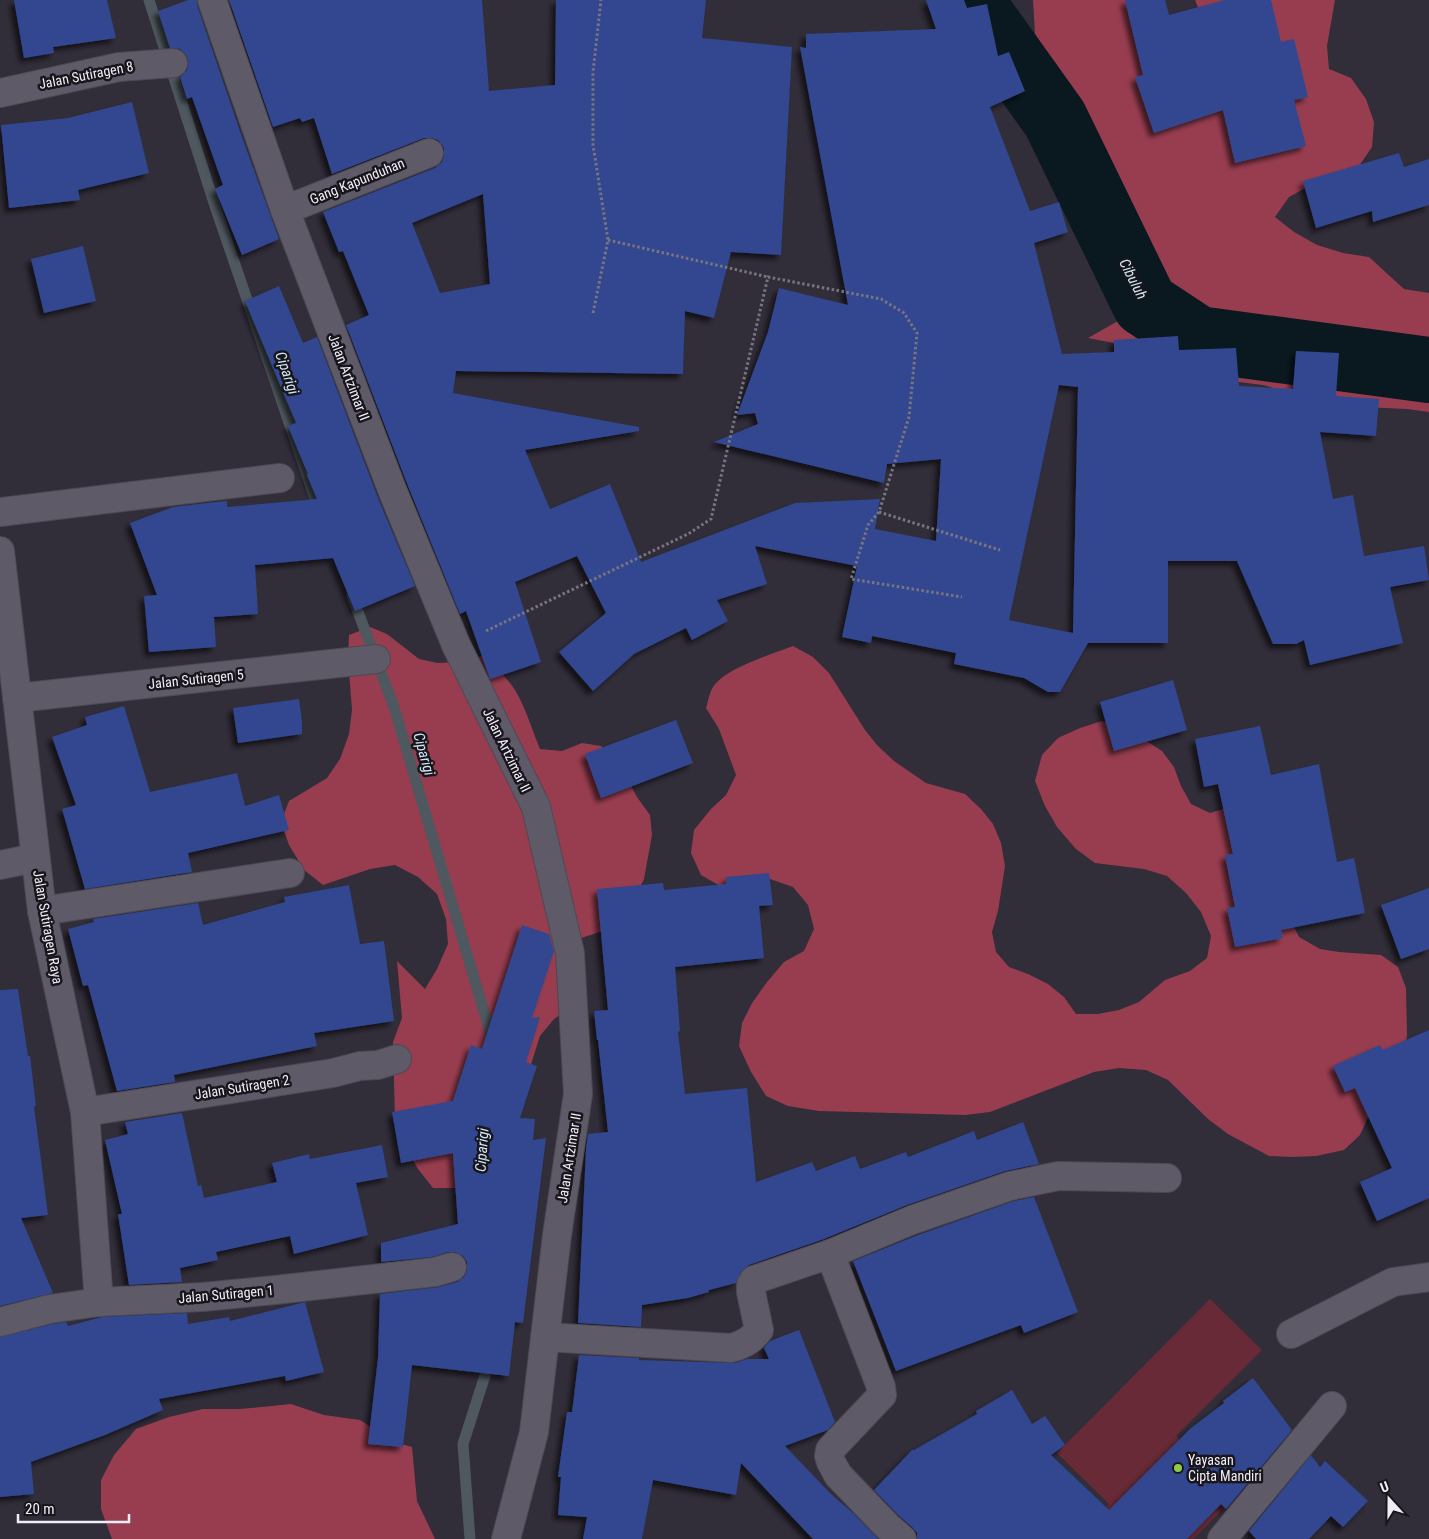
<svg xmlns="http://www.w3.org/2000/svg" width="1429" height="1539" viewBox="0 0 1429 1539" font-family="'Roboto Condensed',sans-serif">
<defs>
<filter id="shadow"><feDropShadow dx="-4.5" dy="4.5" stdDeviation="2.5" flood-color="#0009"/></filter>
</defs>
<rect width="100%" height="100%" fill="#312d39"/>
<polygon fill="#672a36" points="1210,1299 1262,1350 1176,1436 1236,1496 1193,1539 1121,1539 1098,1516 1109,1504 1057,1453"/>
<g fill="#983d50">
<polygon points="1033,0 1138,0 1149,76 1200,13 1195,0 1335,0 1327,46 1329,69 1351,78 1366,99 1374,122 1372,147 1357,169 1313,184 1289,197 1275,217 1294,232 1317,245 1343,253 1369,257 1404,289 1429,293 1429,412 1407,409 1340,406 1263,385 1223,380 1166,353 1088,338 1139,309 1131,290 1128,249 1110,203 1093,162 1068,124 1055,101 1048,82 1035,34"/>
<path d="M370 627 387 634 419 659 438 663 461 662 482 656C494 666 507 677 515 690 526 708 532 730 540 749L562 751 582 743 601 746 617 760 637 797 650 815 652 835 644 879 635 898 603 931 581 938 562 951 570 1008 554 1019 540 1036 527 1077 456 1188H433L418 1169 404 1145 395 1120 393 1042 402 1018 397 961 425 989 437 969 448 944 446 919 437 894 418 877 395 865 370 869 323 885 304 870 289 845 281 822 289 801 327 778 340 759 349 734 352 710 348 659 349 635Z"/>
<path d="M793 646 813 657 829 673 865 730 877 745 894 761 926 783 965 794 981 809 993 824 1001 843 1005 866 998 911 992 932 996 952 1009 967 1028 974 1048 984 1064 997 1076 1014H1098L1119 1010 1139 1002 1165 980 1190 971 1207 958 1211 936 1201 912 1186 893 1167 876 1144 869 1095 863 1076 849 1057 827 1045 806 1035 781 1042 755 1058 738 1080 728 1102 721 1125 727 1162 751 1174 767 1181 786 1191 804 1210 813 1234 806 1299 937 1320 949 1339 952 1381 955 1398 967 1406 988 1407 1035 1404 1058 1370 1113 1360 1135 1344 1150 1316 1156 1292 1157 1269 1156 1228 1134 1208 1119 1168 1080 1146 1070 1119 1068 1094 1072 990 1112 965 1115 819 1111 788 1106 766 1096 751 1072 739 1046 742 1023 752 1003 767 982 784 962 804 951 814 929 808 905 793 887 770 879 744 881 722 887 701 875 691 853 694 830 711 809 726 795 736 775 719 729 706 708C708 702 709 694 712 689 721 669 773 654 793 646Z"/>
<polygon points="291,1404 324,1415 360,1420 394,1442 412,1447 417,1501 435,1539 112,1539 101,1509 101,1480 114,1455 136,1429 169,1417 203,1409 240,1409"/>
</g>
<g fill="none" stroke-linecap="round" stroke-linejoin="round">
<g stroke="#4f585f" stroke-width="11">
<polyline points="149,0 215,206 320,513"/>
<polyline points="352,596 394,707 493,1042"/>
<polyline points="470,1539 463,1444 490,1360"/>
</g>
<polyline stroke="#0a181f" stroke-width="66" points="970,0 1055,119 1145,304 1198,339 1429,370"/>
</g>
<g fill="#30478f" fill-rule="evenodd" filter="url(#shadow)">
<polygon points="14,0 107,0 116,38 53,47 54,53 24,58"/>
<polygon points="188,0 197,0 197,5 242,137 279,239 242,255 215,189 223,185 192,97 187,99 180,77 187,70 188,61 186,55 180,49 170,48 158,11"/>
<path d="M229 0H482L489 91 555 85 556 0H706L702 38 792 47 781 255 731 252 714 318 685 311 683 374 456 371 453 393 639 427V431L525 450 550 509 610 484 641 562 795 503 880 499 875 529 936 541 941 459 887 464 884 483 714 442 758 424 755 413 737 415 768 332 779 288 848 305 800 47 806 48V34L936 29 926 0H964L967 8 987 4 998 56 1009 52 1025 91 990 107 1030 211 1059 202 1068 232 1034 243 1062 354 1114 352V340L1178 336 1179 350 1236 348 1239 386 1293 389 1296 351 1339 353 1336 396 1379 399 1376 436 1320 432 1333 499 1353 495 1364 556 1424 546 1429 580 1390 587 1403 643 1310 665 1304 640 1296 644H1273L1237 561H1168V643H1088L1060 692H1048L1024 678 954 664 956 653 872 636 871 643 842 637 857 566 755 546 767 584 717 600 728 621 692 640 686 628 634 654 593 691 559 652 606 613 577 556 515 582 541 662 490 679 466 611 460 614 408 486 346 325 369 315 343 251 339 252 323 212 435 168 442 162 444 156V148L438 140 432 138H424L332 174 314 118 302 122 300 118 273 127ZM483 194 490 284 440 293 412 223ZM1059 385 1078 387 1073 633 1009 620Z"/>
<polygon points="1125,0 1165,0 1169,15 1225,0 1271,0 1281,42 1294,39 1308,97 1294,100 1306,146 1235,163 1223,110 1154,133 1135,77 1143,75"/>
<polygon points="132,102 149,173 78,190 80,200 9,208 1,125 68,118"/>
<polygon points="1399,153 1404,167 1429,159 1429,205 1373,222 1372,211 1316,228 1303,181"/>
<polygon points="83,246 96,301 44,313 31,259"/>
<polygon points="279,286 303,343 317,337 378,498 415,586 355,611 333,558 255,565 258,614 214,617 216,647 149,652 144,596 157,595 130,523 173,507 216,502 227,501 227,507 317,499 307,475 308,474 288,426 296,423 245,301"/>
<polygon points="1173,680 1187,730 1114,751 1100,702"/>
<polygon points="299,699 302,721 302,734 238,743 233,708"/>
<polygon points="124,706 150,792 237,773 245,806 279,795 289,830 188,853 192,872 85,889 62,809 76,805 52,737 87,725 85,717"/>
<polygon points="676,720 693,763 601,798 585,754"/>
<polygon points="1260,726 1271,775 1319,764 1337,862 1354,858 1365,913 1281,930 1283,938 1235,947 1227,908 1235,907 1225,855 1233,854 1218,784 1204,787 1195,739"/>
<polygon points="769,873 773,905 759,906 764,958 675,967 680,1031 678,1032 685,1094 747,1088 756,1182 812,1162 816,1171 855,1156 860,1169 906,1152 908,1157 974,1131 977,1140 1023,1122 1039,1164 1005,1171 907,1205 824,1239 749,1265 741,1272 736,1283 709,1290 709,1292 688,1298 642,1305 641,1327 578,1323 586,1149 588,1134 608,1132 598,1040 597,1040 594,1011 608,1010 597,889 663,883 664,890 726,884 726,877"/>
<polygon points="349,885 360,944 384,941 394,1021 314,1033 317,1046 174,1075 175,1082 117,1091 88,985 83,986 68,929 94,922 93,919 198,903 203,925 285,902 284,897"/>
<polygon points="1429,888 1429,949 1401,959 1381,905"/>
<polygon points="522,925 549,934 554,951 532,1018 540,1017 526,1062 537,1066 520,1118 535,1119 533,1140 546,1138 523,1323 515,1322 509,1376 412,1365 403,1447 368,1444 378,1358 380,1294 439,1287 457,1282 464,1277 467,1270 467,1262 463,1256 455,1252 448,1252 432,1257 381,1262 381,1243 458,1224 453,1153 401,1163 392,1112 453,1101 471,1045 482,1049"/>
<polygon points="18,989 28,1056 30,1056 36,1106 34,1106 48,1215 21,1218 53,1293 0,1306 0,990"/>
<polygon points="1429,1030 1429,1198 1377,1221 1360,1182 1392,1168 1355,1088 1345,1092 1333,1066 1380,1045 1383,1050"/>
<polygon points="182,1113 198,1186 201,1185 204,1198 277,1182 272,1163 309,1154 310,1159 382,1145 388,1177 356,1183 368,1235 294,1254 290,1236 216,1252 218,1260 180,1268 182,1282 129,1285 118,1214 122,1214 105,1140 128,1134 125,1122"/>
<polygon points="1034,1197 1078,1312 1024,1333 1021,1325 896,1371 853,1261 918,1235 1014,1201"/>
<polygon points="305,1302 324,1372 286,1381 285,1376 159,1399 163,1410 105,1435 31,1462 34,1494 0,1497 0,1337 53,1324 66,1322 68,1326 102,1317 187,1313 188,1324 229,1317 230,1321"/>
<polygon points="799,1330 835,1422 828,1430 785,1446 831,1494 853,1513 878,1539 813,1539 741,1463 736,1495 653,1480 642,1539 583,1539 587,1517 558,1515 561,1477 558,1477 567,1412 572,1412 579,1355 639,1358 639,1360 735,1363 747,1359 769,1359 764,1348 770,1341"/>
<polygon points="1253,1378 1292,1430 1226,1509 1221,1504 1187,1539 917,1539 917,1533 912,1527 898,1515 874,1490 912,1450 914,1450 977,1414 976,1411 1012,1390 1032,1424 1045,1416 1065,1445 1051,1455 1109,1510 1191,1428 1224,1403 1223,1401"/>
<polygon points="1311,1455 1320,1467 1325,1461 1368,1501 1343,1527 1331,1516 1309,1539 1256,1539 1249,1531"/>
</g>
<g fill="none" stroke-linecap="round" stroke-linejoin="round">
<defs>
<g id="minor">
<polyline points="212,0 285,210 393,492 456,645 536,807 570,953 578,1094 557,1235 534,1432 506,1539"/>
<polyline points="0,93 119,67 173,63"/>
<polyline points="285,210 429,153"/>
<polyline points="0,512 280,478"/>
<polyline points="0,551 42,911 85,1112 99,1302"/>
<polyline points="17,698 376,659"/>
<polyline points="0,865 35,858"/>
<polyline points="42,911 290,873"/>
<polyline points="85,1112 333,1073 360,1066 378,1065 397,1059"/>
<polyline points="830,1254 881,1387 882,1395 830,1450 829,1456 831,1462 838,1475 887,1526 902,1539"/>
<polyline points="0,1322 50,1309 99,1302 203,1297 275,1290 435,1272 452,1267"/>
<polyline points="1291,1334 1393,1282 1429,1277"/>
<path d="M545 1337 731 1348C743 1345 752 1340 759 1330L751 1292V1285L754 1280 830 1254 912 1220 1010 1186 1058 1176 1167 1178"/>
<polyline points="1222,1539 1332,1406"/>
</g>
</defs>
<use href="#minor" stroke="#4d4953" stroke-width="30"/>
<g stroke="#797580" stroke-width="3" stroke-dasharray="2.5 2.5" stroke-linecap="butt">
<polyline points="608,240 768,277"/>
<polyline points="593,313 608,240 593,145 593,72 601,0"/>
<polyline points="879,512 1000,550"/>
<polyline points="486,631 688,534 711,519 768,277 881,299 904,313 917,333 909,417 879,512 868,525 851,579 962,597"/>
</g>
<use href="#minor" stroke="#5e5a67" stroke-width="28"/>
</g>
<circle fill="#8bce46" stroke="#18161c" stroke-width="2" cx="1178" cy="1468" r="5"/>
<g text-anchor="middle" dominant-baseline="central" stroke-width="5" stroke-linejoin="round" paint-order="stroke">
<g font-size="14" fill="#f0edf5" stroke="#18161c">
<text transform="translate(86 75) rotate(-11)">Jalan Sutiragen 8</text>
<text transform="translate(357 181) rotate(-22)">Gang Kapunduhan</text>
<text transform="translate(349 377) rotate(69)">Jalan Artzimar II</text>
<text transform="translate(196 679) rotate(-6)">Jalan Sutiragen 5</text>
<text transform="translate(507 750) rotate(64)">Jalan Artzimar II</text>
<text transform="translate(48 927) rotate(80)">Jalan Sutiragen Raya</text>
<text transform="translate(242 1087) rotate(-9)">Jalan Sutiragen 2</text>
<text transform="translate(569 1158) rotate(-81)">Jalan Artzimar II</text>
<text transform="translate(226 1294) rotate(-5)">Jalan Sutiragen 1</text>
</g>
<g font-size="14" fill="#f0edf5" stroke="#18161c" text-anchor="start">
<text x="1188" y="1460">Yayasan<tspan x="1188" dy="16">Cipta Mandiri</tspan></text>
</g>
<g font-size="15" font-style="italic" fill="#cfe6f4" stroke="#18161c">
<text transform="translate(1133 279) rotate(63)">Cibuluh</text>
<text transform="translate(287 373) rotate(71)">Ciparigi</text>
<text transform="translate(424 754) rotate(74)">Ciparigi</text>
<text transform="translate(482 1150) rotate(-86)">Ciparigi</text>
</g>
</g>
<g transform="translate(1389 1499) rotate(339)" stroke="#18161c" stroke-width="4" paint-order="stroke">
<path d="M0-4L9 19L0 12L-9 19Z" fill="#f0edf5"/>
<text y="-8" font-size="14" font-weight="bold" text-anchor="middle" fill="#f0edf5">U</text>
</g>
<path d="M18 1514v8h111v-8" fill="none" stroke="#f0edf5" stroke-width="2.5"/>
<text x="25" y="1514" font-size="15" fill="#f0edf5" stroke="#18161c" stroke-width="4" paint-order="stroke">20 m</text>
</svg>
